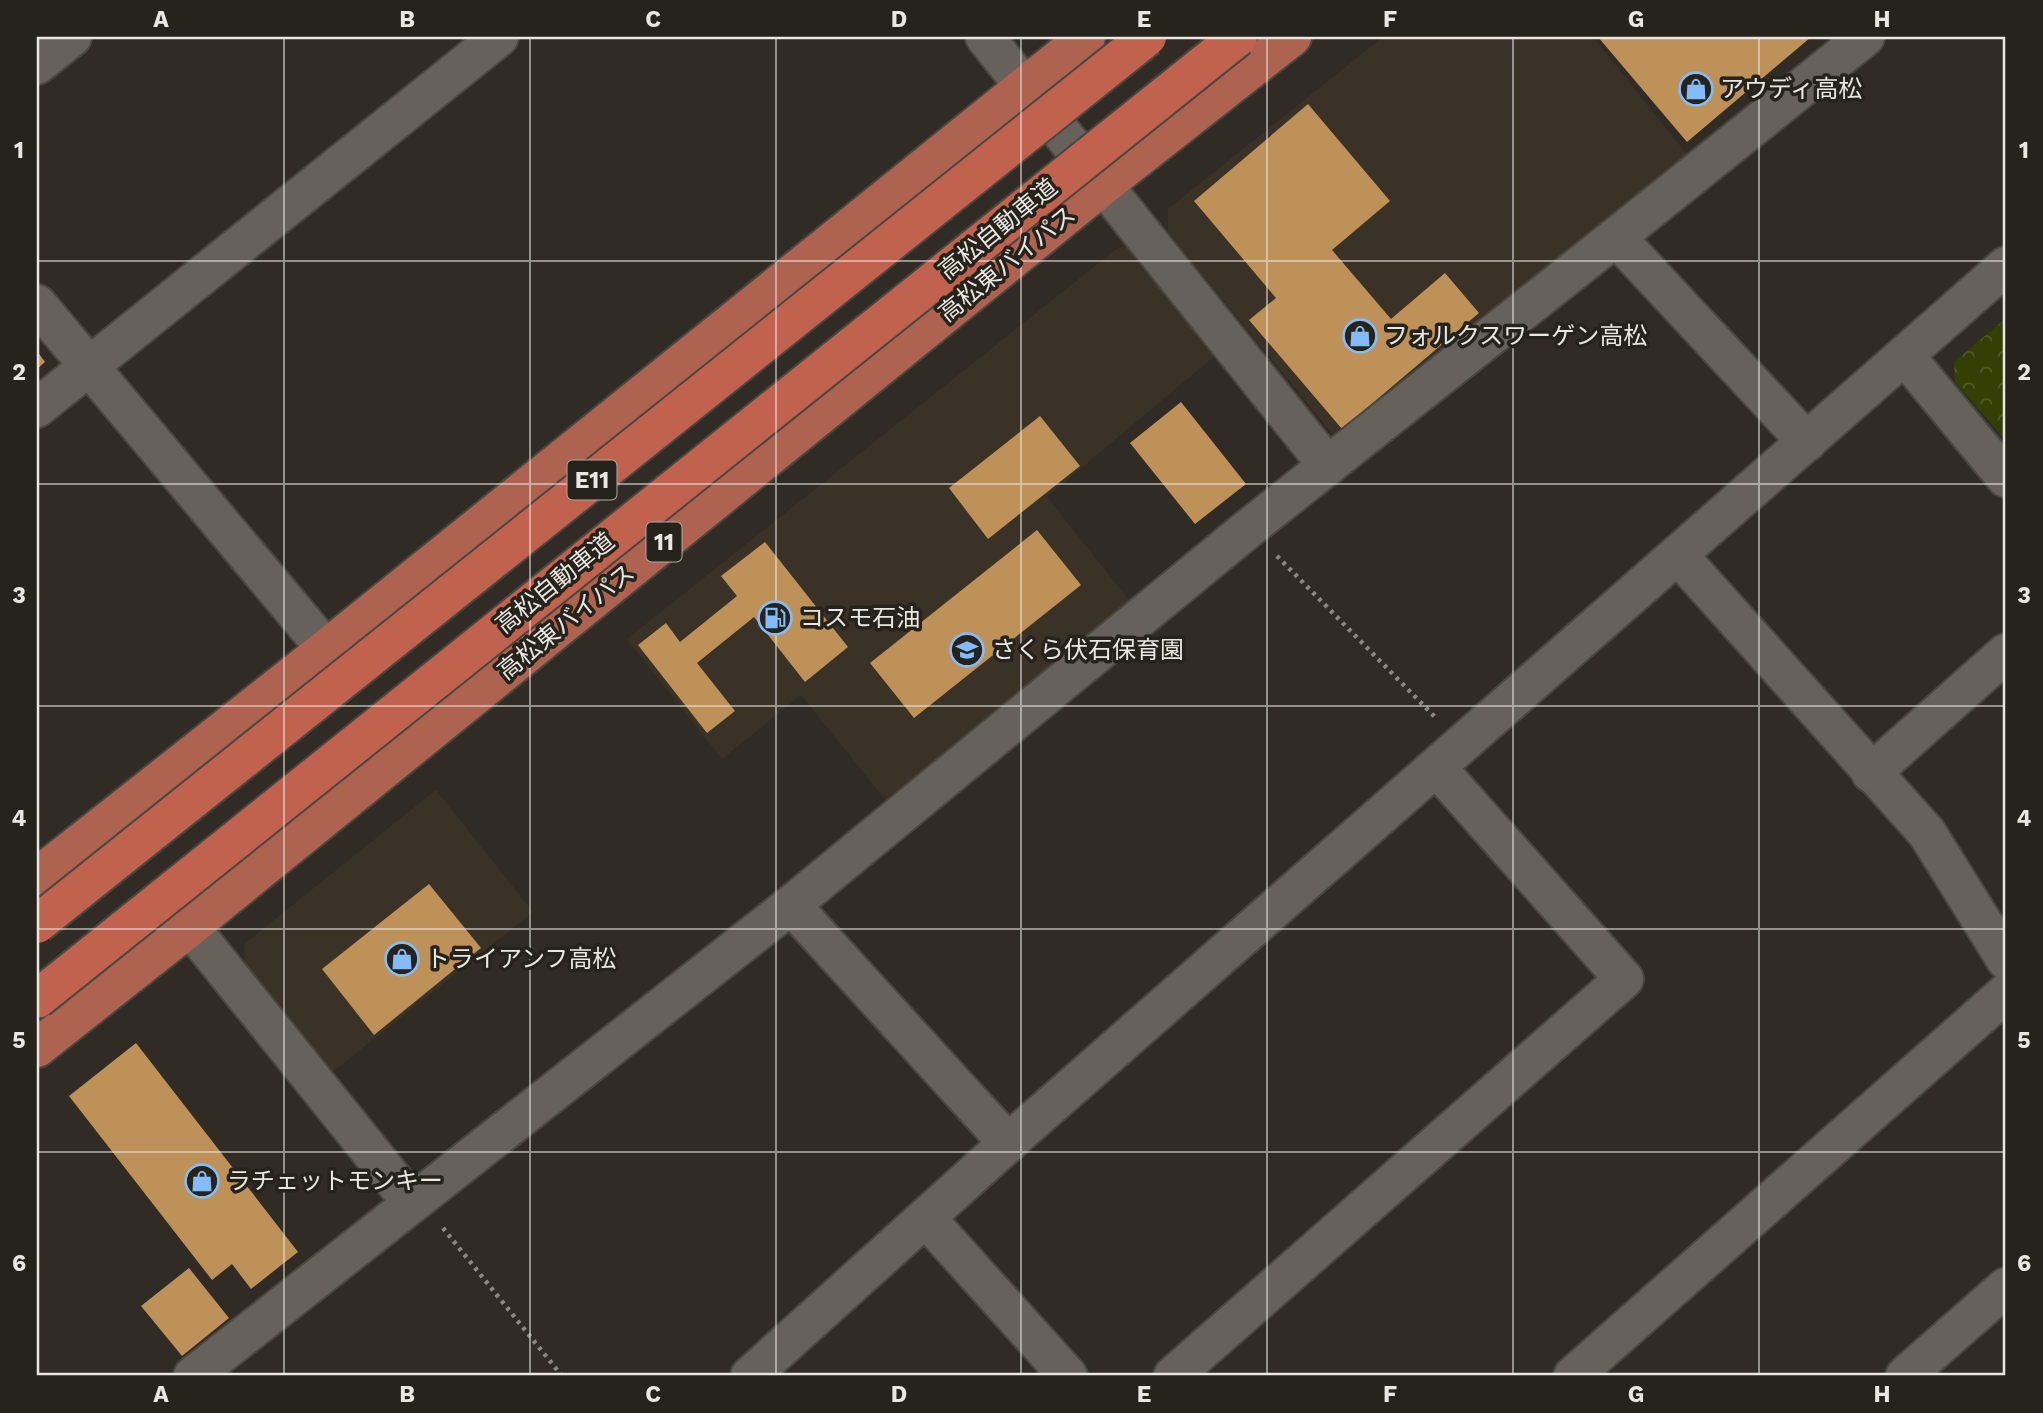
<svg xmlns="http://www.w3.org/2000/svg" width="2043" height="1413" viewBox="0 0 2043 1413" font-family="'Work Sans','Noto Sans JP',sans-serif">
<defs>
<pattern id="park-crowns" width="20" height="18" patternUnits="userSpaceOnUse" patternTransform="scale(1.75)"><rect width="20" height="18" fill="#353e05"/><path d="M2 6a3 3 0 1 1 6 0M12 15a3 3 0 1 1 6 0" fill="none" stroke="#525a29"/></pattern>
</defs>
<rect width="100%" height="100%" fill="#302b25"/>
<g fill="#3b3227">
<polygon points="1383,37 1593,37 1689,157 1337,440 1168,232 1168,209"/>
<polygon points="1119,247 1133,249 1217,354 1047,497 1133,605 887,802 801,695 722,759 627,639"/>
<polygon points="436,790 533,912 330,1074 245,968 244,944"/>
</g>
<polygon fill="url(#park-crowns)" points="2006,318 2006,441 1955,382 1954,362"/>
<g fill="#be9158">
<polygon points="1598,37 1811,37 1687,142"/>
<polygon points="1308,104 1390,201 1332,250 1391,319 1445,273 1479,313 1342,429 1249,320 1276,298 1194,201"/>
<polygon points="37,351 45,362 37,369"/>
<polygon points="1181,402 1246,484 1195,524 1130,443"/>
<polygon points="1040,416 1080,466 988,539 949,488"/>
<polygon points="1037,530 1081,585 914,718 870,663"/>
<polygon points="765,542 848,647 805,682 754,617 697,663 735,711 707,733 638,645 666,623 680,642 737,596 721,576"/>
<polygon points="429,884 481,948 374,1035 322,969"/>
<polygon points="136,1043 298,1252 251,1289 232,1264 212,1280 69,1096"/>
<polygon points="189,1268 229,1318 182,1356 141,1306"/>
</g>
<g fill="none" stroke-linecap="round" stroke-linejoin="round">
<defs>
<g id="minor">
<polyline points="985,37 1328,466"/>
<polyline points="37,65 72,37"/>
<polyline points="1616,237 1807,442"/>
<polyline points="37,304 326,649"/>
<polyline points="1905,356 2006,478"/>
<polyline points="37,408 499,37"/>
<polyline points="1678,555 1927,833 2006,960"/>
<polyline points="1871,773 2006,653"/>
<polyline points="791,905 1008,1143"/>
<polyline points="190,927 412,1203"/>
<polyline points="926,1218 1068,1376"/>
<polyline points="193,1376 791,905 1249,528 1616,237 1865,37"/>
<polyline points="1173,1376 1624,979 1437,768"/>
<polyline points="1573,1376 2006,993"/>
<polyline points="1905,1376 2006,1287"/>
</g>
<polyline id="tertiary" points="750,1376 1008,1143 2006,266"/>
<g id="trunk">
<polyline points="37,877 326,649 1086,37"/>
<polyline points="37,1048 190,927 1104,185 1292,37"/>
</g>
</defs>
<use href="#minor" stroke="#4a4741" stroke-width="42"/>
<use href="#tertiary" stroke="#4a4741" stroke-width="42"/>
<use href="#trunk" stroke="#4a4741" stroke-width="42"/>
<g stroke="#8c8883" stroke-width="4.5" stroke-dasharray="3.5 5" stroke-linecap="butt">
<polyline points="1277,556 1435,717"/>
<polyline points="443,1228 562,1376"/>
</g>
<use href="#minor" stroke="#66615a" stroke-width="38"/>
<use href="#tertiary" stroke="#66615a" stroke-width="38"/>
<use href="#trunk" stroke="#ae6250" stroke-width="38"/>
<defs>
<g id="motorway-bridge">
<polyline points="37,924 1147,37"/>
<polyline points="37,999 1238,37"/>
</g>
</defs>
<use href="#motorway-bridge" stroke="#4a4741" stroke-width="42" stroke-linecap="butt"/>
<use href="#motorway-bridge" stroke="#c0624d" stroke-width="38"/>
</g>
<path fill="none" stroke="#eae7e3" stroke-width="2" stroke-opacity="0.55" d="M284 37V1376M530 37V1376M776 37V1376M1021 37V1376M1267 37V1376M1513 37V1376M1759 37V1376M37 261H2006M37 484H2006M37 706H2006M37 929H2006M37 1152H2006"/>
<defs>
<symbol id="shop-ring" viewBox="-11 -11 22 22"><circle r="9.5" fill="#26221c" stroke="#84bcfb" stroke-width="1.5"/><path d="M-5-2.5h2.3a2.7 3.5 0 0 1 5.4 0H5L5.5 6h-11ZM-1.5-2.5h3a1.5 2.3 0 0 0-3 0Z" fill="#84bcfb"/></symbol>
<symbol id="fuel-ring" viewBox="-11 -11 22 22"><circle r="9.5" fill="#26221c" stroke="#84bcfb" stroke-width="1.5"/><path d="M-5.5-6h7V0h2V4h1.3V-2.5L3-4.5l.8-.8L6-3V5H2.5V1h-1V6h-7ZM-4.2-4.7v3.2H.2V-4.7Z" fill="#84bcfb"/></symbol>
<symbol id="school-ring" viewBox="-11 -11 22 22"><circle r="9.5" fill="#26221c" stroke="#84bcfb" stroke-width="1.5"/><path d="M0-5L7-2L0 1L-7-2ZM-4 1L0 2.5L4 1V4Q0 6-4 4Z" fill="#84bcfb"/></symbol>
</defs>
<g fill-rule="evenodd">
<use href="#shop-ring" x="1677" y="70" width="38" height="38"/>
<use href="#shop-ring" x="1341" y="317" width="38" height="38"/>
<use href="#fuel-ring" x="756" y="599" width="38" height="38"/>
<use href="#school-ring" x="948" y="631" width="38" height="38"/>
<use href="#shop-ring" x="383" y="940" width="38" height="38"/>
<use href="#shop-ring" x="183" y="1162" width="38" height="38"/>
</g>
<g text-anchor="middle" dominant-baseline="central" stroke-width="7" stroke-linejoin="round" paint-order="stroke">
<g fill="#26221c" stroke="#afaca7" stroke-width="2">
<rect x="567.5" y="460.5" width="49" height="39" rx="5"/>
<rect x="646.5" y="522.5" width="35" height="39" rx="5"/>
</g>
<g font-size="23" font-weight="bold" fill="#eae7e3">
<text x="592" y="480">E11</text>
<text x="664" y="542">11</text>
</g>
<g font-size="24" fill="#eae7e3" stroke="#26221c" text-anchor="start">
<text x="1720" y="89">アウディ高松</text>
<text x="1384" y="336">フォルクスワーゲン高松</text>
<text x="800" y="618">コスモ石油</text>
<text x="992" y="650">さくら伏石保育園</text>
<text x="426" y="959">トライアンフ高松</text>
<text x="227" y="1181">ラチェットモンキー</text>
</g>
<g font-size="24" fill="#eae7e3" stroke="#26221c">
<text transform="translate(998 229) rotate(-39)">高松自動車道</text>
<text transform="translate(1007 264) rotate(-39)">高松東バイパス</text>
<text transform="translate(555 583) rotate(-39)">高松自動車道</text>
<text transform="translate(566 622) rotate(-39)">高松東バイパス</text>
</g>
</g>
<rect width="2043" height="1413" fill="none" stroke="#26221c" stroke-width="77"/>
<rect x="38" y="38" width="1966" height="1336" fill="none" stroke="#eae7e3" stroke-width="2.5"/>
<g font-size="23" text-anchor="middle" font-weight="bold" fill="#eae7e3">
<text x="161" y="27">A</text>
<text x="407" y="27">B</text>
<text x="653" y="27">C</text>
<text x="899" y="27">D</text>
<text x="1144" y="27">E</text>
<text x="1390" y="27">F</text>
<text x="1636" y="27">G</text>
<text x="1882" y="27">H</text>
<text x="19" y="158">1</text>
<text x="2024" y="158">1</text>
<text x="19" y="380">2</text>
<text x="2024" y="380">2</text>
<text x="19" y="603">3</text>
<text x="2024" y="603">3</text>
<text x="19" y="826">4</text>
<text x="2024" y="826">4</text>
<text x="19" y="1048">5</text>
<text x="2024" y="1048">5</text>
<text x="19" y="1271">6</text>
<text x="2024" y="1271">6</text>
<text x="161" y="1402">A</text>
<text x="407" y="1402">B</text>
<text x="653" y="1402">C</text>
<text x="899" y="1402">D</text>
<text x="1144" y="1402">E</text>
<text x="1390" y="1402">F</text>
<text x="1636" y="1402">G</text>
<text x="1882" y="1402">H</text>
</g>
</svg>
